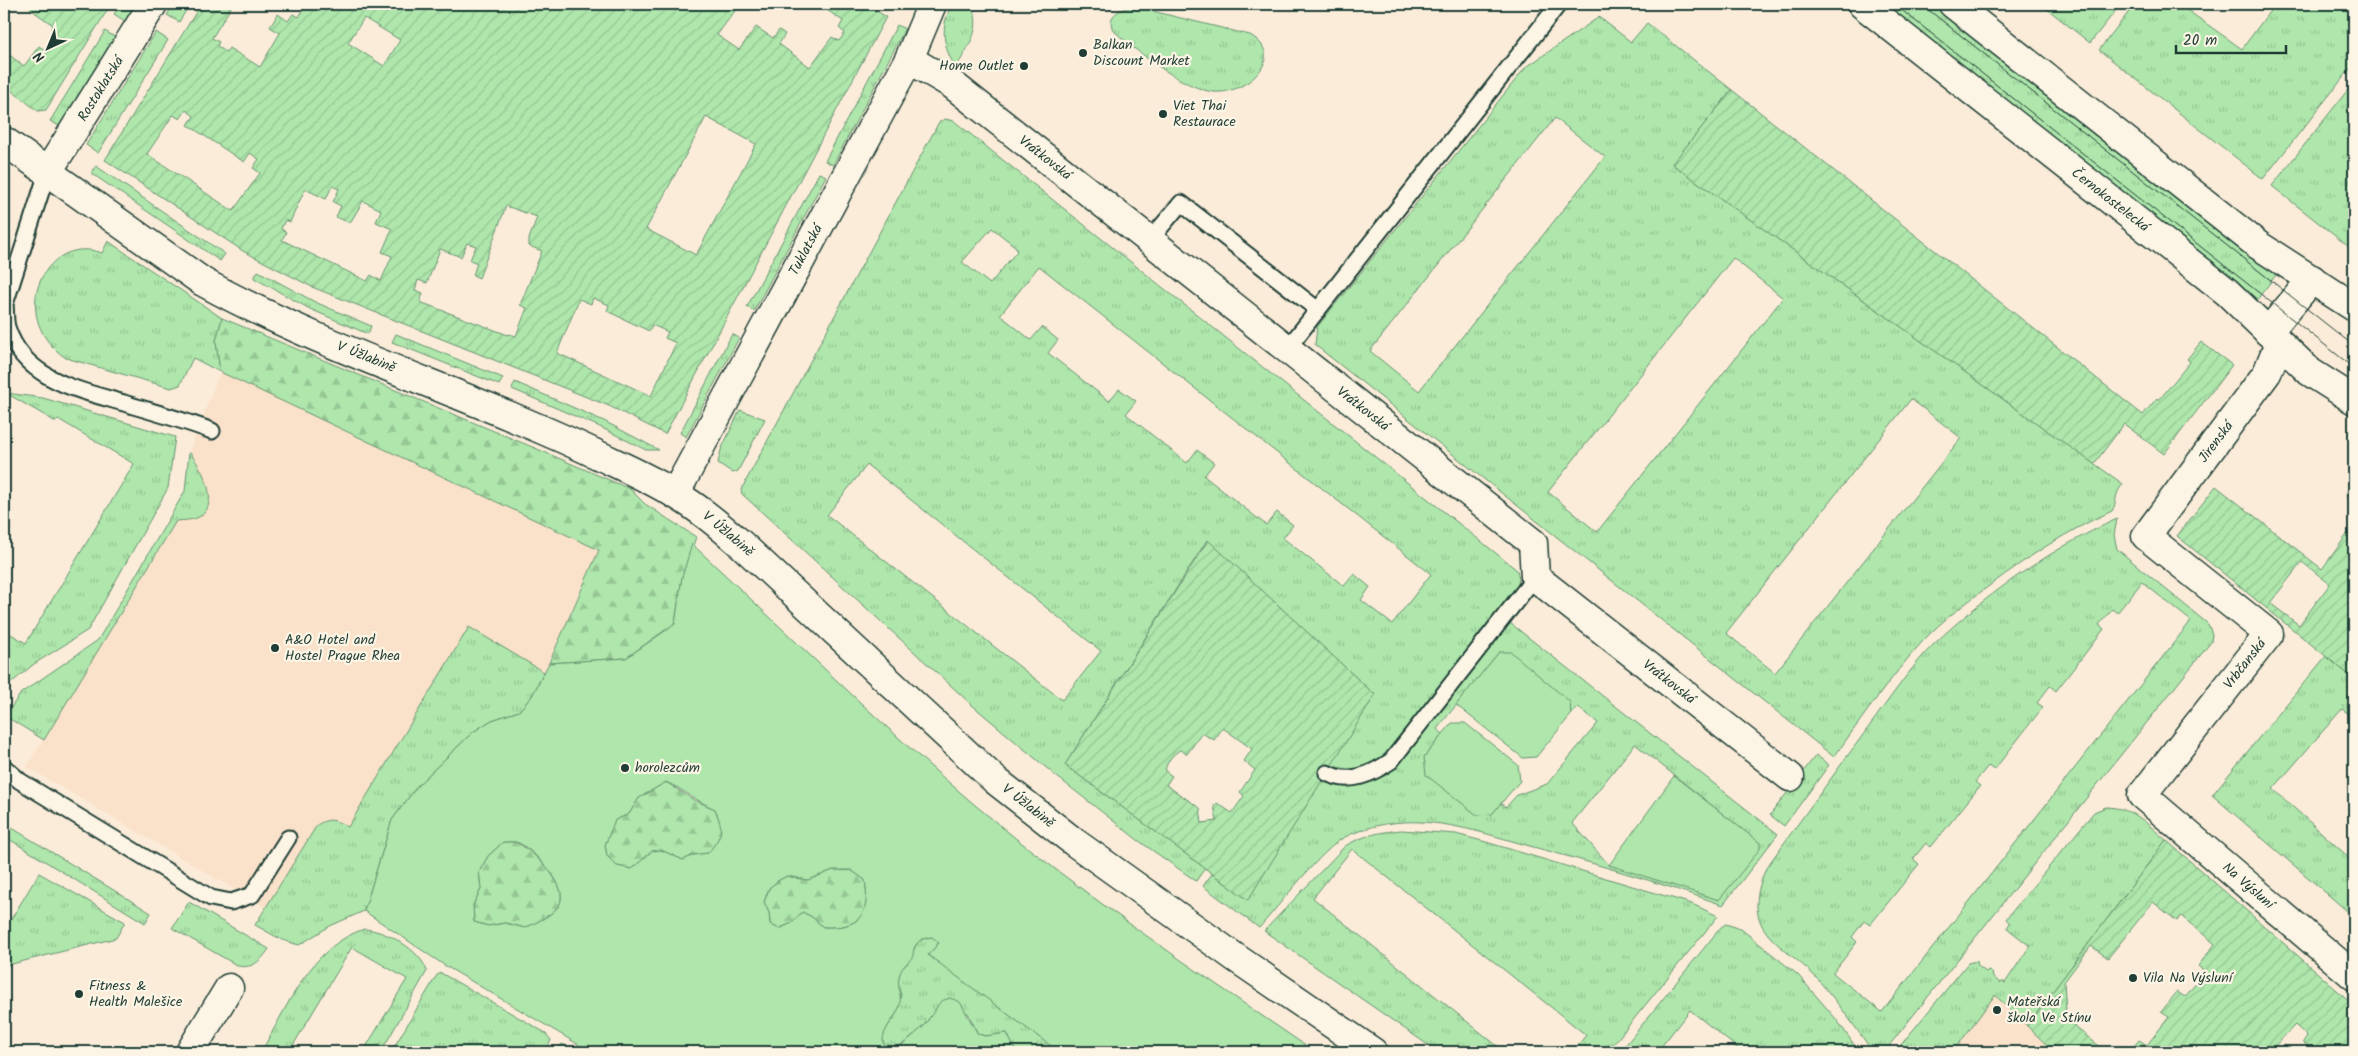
<svg xmlns="http://www.w3.org/2000/svg" width="2358" height="1056" viewBox="0 0 2358 1056" font-family="Kalam,sans-serif">
<defs>
<pattern id="grass-tufts" width="24" height="20" patternUnits="userSpaceOnUse" patternTransform="scale(1.25)"><rect width="24" height="20" fill="#aee6ab"/><path d="M3 7l-1-3M5 7V3M7 7l1-3M15 17l-1-3M17 17v-4M19 17l1-3" fill="none" stroke="#95c694"/></pattern>
<pattern id="forest-firs" width="22" height="20" patternUnits="userSpaceOnUse" patternTransform="scale(1.25)"><rect width="22" height="20" fill="#aee6ab"/><path d="M5 1l3.5 6h-7zM16 11l3.5 6h-7z" fill="#95c694"/></pattern>
<pattern id="garden-furrows" width="10" height="10" patternUnits="userSpaceOnUse" patternTransform="scale(1.25)"><rect width="10" height="10" fill="#aee6ab"/><path d="M-1 1l2-2M0 10L10 0M9 11l2-2" fill="none" stroke="#95c694"/></pattern>
</defs>
<rect width="100%" height="100%" fill="#fbecd9"/>
<filter id="ink" filterUnits="userSpaceOnUse"><feTurbulence type="fractalNoise" baseFrequency=".02" numOctaves="2"/><feDisplacementMap in="SourceGraphic" scale="10" xChannelSelector="R" yChannelSelector="G"/><feConvolveMatrix kernelMatrix="1 2 1 2 8 2 1 2 1" color-interpolation-filters="sRGB"/></filter>
<g filter="url(#ink)">
<g fill="#fae1ca">
<polygon points="220,372 599,550 544,672 469,627 348,827 336,820 317,825 266,908 27,767 176,521 192,520 207,509 209,500 205,478 196,460 189,452"/>
<polygon points="1995,995 2054,1052 1953,1052"/>
</g>
<g fill="url(#grass-tufts)" stroke="#669270" fill-rule="evenodd">
<polygon points="121,4 139,4 128,23 114,14"/>
<polygon points="174,4 190,4 179,22 167,15"/>
<path d="M953 4H969C986 25 967 48 956 68 943 48 939 25 953 4Z"/>
<polygon points="1881,4 1934,4 2276,275 2256,301"/>
<polygon points="2041,4 2121,4 2090,43"/>
<polygon points="2135,4 2191,4 2187,10 2242,49 2275,4 2354,4 2354,64 2263,179 2099,50"/>
<path d="M1129 7H1136L1250 35C1289 57 1245 95 1214 92 1184 89 1134 50 1113 30 1107 16 1117 11 1129 7Z"/>
<path d="M1599 17 1631 42 1647 23 1732 90 1672 164 2123 484C2113 496 2118 501 2112 511 2065 532 2031 555 1989 586 1966 603 1941 621 1922 642 1890 678 1862 718 1834 757L1315 345 1317 327 1525 68ZM1555 118 1605 157 1419 391 1370 351ZM1733 258 1783 298 1597 532 1548 492ZM1911 399 1961 438 1775 673 1726 633Z"/>
<polygon points="897,25 905,29 833,165 825,161"/>
<polygon points="105,31 118,39 63,128 50,121"/>
<polygon points="156,32 168,40 98,153 86,145"/>
<polygon points="2354,82 2354,251 2272,186"/>
<path d="M945 119 954 121 1517 570 1519 579 1517 588 1389 752C1370 767 1355 774 1331 765L1375 695 1207 540 1065 765 1205 868 1196 881 1139 841 1056 776 972 705 742 494 741 490 939 122ZM992 228 1016 247 1017 251 990 284 962 262ZM1039 266 1431 574 1392 624 1361 600 1370 587 1354 574 1344 586 1283 538 1293 525 1277 512 1266 525 1204 476 1214 463 1197 450 1187 463 1126 414 1136 401 1119 389 1109 401 1048 353 1058 340 1042 327 1031 340 1000 315ZM867 465 1101 651 1062 700 827 515Z"/>
<polygon points="96,166 225,254 220,261 91,173"/>
<polygon points="819,173 826,176 754,311 747,307"/>
<path d="M108 241 222 318 216 341 220 372 193 358 180 385 171 388 66 358C5 317 45 232 102 253Z"/>
<polygon points="258,271 315,302 371,326 368,334 310,309 254,278"/>
<polygon points="396,334 503,378 499,385 392,342"/>
<polygon points="732,334 739,338 686,437 680,433"/>
<polygon points="515,382 604,421 659,450 646,450 600,427 512,389"/>
<polygon points="6,393 43,398 175,437 168,488 88,630 34,664 4,689 4,630 26,643 134,464 58,419 56,422"/>
<polygon points="740,410 765,419 738,471 733,473 718,463 721,450"/>
<path d="M189 452C201 466 220 500 202 515 194 521 184 520 176 521L44 740 5 716 21 693 98 640 185 491Z"/>
<path d="M2117 519 2114 535 2117 549 2208 624 2212 634 2211 642 1884 1052H1873C1856 1028 1839 1004 1820 982 1784 941 1737 936 1766 868 1800 821 1834 774 1868 728 1889 700 1909 669 1934 644 1985 595 2052 548 2117 519ZM2142 582 2191 621 1882 1012 1833 973 1857 942 1852 937 1864 921 1870 925 1919 864 1913 859 1926 843 1931 847 1980 786 1975 782 1988 766 1994 770 2043 707 2037 703 2050 686 2056 691 2104 629 2099 625 2112 609 2117 613Z"/>
<path d="M1510 623 1778 834 1723 905C1657 882 1594 863 1526 845 1487 834 1445 820 1404 822 1383 823 1364 828 1345 837 1323 848 1278 907 1259 928L1203 886 1212 874 1248 899 1321 781C1355 794 1375 783 1401 762ZM1499 652 1570 702 1571 715 1578 707 1598 723 1547 784 1517 795 1506 807 1501 803 1492 814 1424 757 1443 734 1437 729ZM1635 744 1759 843 1609 865 1572 823Z"/>
<path d="M469 627 544 672 532 696 519 711 492 720 473 732 418 785 392 820 364 911 330 926 299 945 282 940 255 925 317 825C330 817 335 820 348 827Z"/>
<polygon points="2326,656 2354,679 2354,718 2342,709 2273,789 2354,862 2354,917 2212,795"/>
<polygon points="1816,755 1829,765 1784,826 1770,815"/>
<path d="M2106 807C2134 808 2146 823 2166 840L2027 1026 1995 995 1953 1052H1895L1968 963 1977 961 1978 966 1986 972 1988 970 1993 974 1992 976 2000 983 2002 981 2005 983 2030 946 2007 928 2010 923 2006 919 2094 812Z"/>
<polygon points="4,823 151,913 145,923 4,836"/>
<path d="M1402 830 1456 834 1486 842 1692 904 1718 916 1607 1052H1573L1586 1035 1352 849 1313 898 1505 1052H1438L1264 931 1345 846C1364 835 1380 832 1402 830Z"/>
<polygon points="39,873 125,922 116,938 4,966 4,931"/>
<path d="M189 902 269 949C261 961 252 969 238 966L172 928Z"/>
<polygon points="1726,924 1741,929 1798,975 1837,1020 1859,1052 1742,1052 1690,1010 1657,1052 1620,1052 1721,927"/>
<path d="M364 929C385 930 420 949 427 971L381 1052H363L407 979 352 947 289 1052H261C288 1006 310 947 364 929Z"/>
<path d="M932 937 939 942 929 955 1059 1052H1018L1015 1050 1007 1033 985 1036 978 1034 968 1013H933C923 1028 908 1045 890 1049L883 1043 882 1035 895 1016 901 995 897 983 901 969 907 964 918 941 924 938Z"/>
<polygon points="441,973 544,1032 551,1040 546,1052 391,1052 437,975"/>
<polygon points="562,1044 579,1052 554,1052"/>
</g>
<g fill="url(#forest-firs)" stroke="#669270">
<polygon points="222,318 542,451 630,489 645,504 696,537 682,577 675,623 626,658 549,663 599,550 220,372 216,341"/>
<polygon points="666,782 694,800 715,809 721,825 722,833 709,853 694,855 683,860 661,850 652,851 632,869 617,866 607,856 605,845 615,820 629,814 639,798"/>
<path d="M503 842C508 842 515 841 519 844 533 851 565 882 561 900 559 913 535 923 525 928L505 923 488 926 474 922 473 905 481 889 479 872 488 856Z"/>
<path d="M833 870H851L865 880C871 915 859 929 823 927L812 917 802 912 792 923 778 929 770 924 769 913 764 902 769 888 779 880 787 876 808 880Z"/>
</g>
<g fill="#aee6ab" stroke="#669270" fill-rule="evenodd">
<path d="M692 544C786 631 877 722 975 805 1082 895 1200 973 1315 1052H1059L928 955 939 943 932 937C920 938 913 944 913 956 910 961 903 966 901 971 895 983 902 993 900 1005 896 1019 882 1028 883 1043L890 1049 900 1047 924 1026 941 1001 950 998 960 1002 978 1034 985 1036 1007 1033 1015 1050 1018 1052H591L444 965 364 911 392 820 418 785 473 732 492 720 519 711 532 696 549 663 626 658 675 624 682 577ZM666 782C684 790 696 801 715 809 724 831 723 834 708 853L694 855 683 860 661 850 652 851 632 869 617 866 607 856 605 845 615 820 629 814 639 798ZM503 842C508 842 514 841 519 843 534 851 565 882 561 900 559 913 535 923 525 928L505 923 488 926 474 922 473 905 481 889 479 872 488 856ZM833 870H851L865 880C871 915 859 929 823 927L812 917 802 912 792 923 779 929 770 924 769 913 764 902 769 888 779 880 787 876 808 880Z"/>
<polygon points="1499,652 1511,652 1570,702 1571,715 1536,757 1523,758 1456,705"/>
<polygon points="1452,723 1465,723 1518,765 1520,781 1492,814 1477,815 1426,775 1424,757"/>
<polygon points="1674,776 1760,843 1760,849 1719,900 1609,865"/>
</g>
<g fill="url(#garden-furrows)" stroke="#669270" fill-rule="evenodd">
<polygon points="34,4 111,4 46,110 38,111 4,85 4,51 24,66 39,46 46,51 57,34 51,29 53,25 30,9"/>
<path d="M201 4H233L212 38 219 42 217 46 226 52 229 48 260 67 280 33 270 27 278 14 288 21 293 14 299 17 303 10 297 7 299 4H740L717 35 739 50 756 27 773 38 779 30 785 34 779 44 810 67 832 37 839 41 845 33 839 28 843 21 818 4H867L886 17 665 434 609 406 312 287 243 251 105 160ZM364 18 400 40 384 66 348 43ZM186 110 194 116 188 125 244 162 250 153 259 159 253 168 260 173 233 211 147 154 173 115 180 119ZM706 117 756 144 696 255 646 229ZM332 186 339 189 333 202 341 206 336 217 350 223 363 201 381 210 376 222 392 229 382 252 392 256 381 281 371 275 367 281 282 240 286 232 281 229 285 220 290 222 305 189 326 199ZM506 206 537 217 529 239V246L542 251 520 305 527 308 516 336 509 334 508 335 420 302 423 293 415 290 418 280 427 283 440 249 461 257 467 243 476 246 470 260 477 263 473 275 479 278ZM593 298 609 305 607 311 649 331 652 325 668 332 665 338 676 343 651 396 557 353 579 299 591 304Z"/>
<polygon points="1732,90 2143,415 2157,398 2159,400 2190,362 2187,359 2201,342 2232,365 2164,454 2124,424 2094,464 1672,164"/>
<polygon points="2354,482 2354,506 2348,498 2347,491"/>
<path d="M2216 486 2322 569 2354 525V679L2177 536ZM2302 562 2330 584 2299 625 2270 603Z"/>
<path d="M1208 540 1375 695 1248 900 1065 765ZM1223 728 1252 749 1244 761 1255 770 1240 792 1244 796 1232 813 1217 803 1214 806 1217 821 1202 823 1200 808 1166 785 1172 776 1165 771C1167 761 1172 755 1180 750L1187 754 1202 733 1214 740Z"/>
<polygon points="2166,840 2354,1005 2354,1052 2314,1052 2303,1042 2307,1036 2295,1025 2269,1052 2129,1052 2139,1040 2147,1045 2169,1017 2161,1012 2177,992 2185,997 2205,972 2198,966 2215,944 2181,916 2177,921 2153,902 2108,958 2091,946 2064,982 2066,1010 2061,1016 2107,1052 2054,1052 2027,1026"/>
</g>
<g fill="none" stroke-linecap="round" stroke-linejoin="round">
<defs>
<g id="lane">
<path d="M47 173 5 304C6 311 5 320 7 327 23 379 78 390 124 403 153 412 183 420 212 431"/>
<polyline points="1150,240 1181,203 1318,310"/>
<polyline points="1287,349 1558,5 1556,4"/>
<polyline points="4,767 20,781 211,898 231,902 252,895 288,838"/>
<path d="M1327 773C1349 785 1372 774 1391 761L1535 577"/>
</g>
<g id="street">
<polyline points="909,59 953,85 1533,543 1535,577 1790,777"/>
<path d="M4 141 203 282C328 351 466 392 594 453 621 466 649 478 675 494 699 508 720 526 741 544L995 780 1074 842 1236 958 1373 1052"/>
<polyline points="47,173 153,4"/>
<polyline points="2268,332 2312,279"/>
<polyline points="2279,343 2267,373 2146,536 2269,634 2142,795 2354,976"/>
<polyline points="675,494 909,59 932,4"/>
<polyline points="190,1052 229,988"/>
</g>
<g id="secondary">
<polyline points="1862,4 2227,292 2310,372 2354,400"/>
<polyline points="1953,4 2258,245 2354,307"/>
</g>
</defs>
<use href="#lane" stroke="#1f3d34" stroke-width="19"/>
<use href="#street" stroke="#1f3d34" stroke-width="31"/>
<use href="#secondary" stroke="#1f3d34" stroke-width="31"/>
<use href="#lane" stroke="#fcf5e5" stroke-width="15"/>
<use href="#street" stroke="#fcf5e5" stroke-width="28"/>
<use href="#secondary" stroke="#fcf5e5" stroke-width="28"/>
<g stroke="#1f3d34" stroke-width="1">
<polyline points="1894,4 2354,368"/>
<polyline points="1921,4 2354,346"/>
</g>
</g>
</g>
<g fill="#1f3d34" stroke="#fcf5e5" stroke-width="2">
<circle cx="1083" cy="53" r="5"/>
<circle cx="1024" cy="66" r="5"/>
<circle cx="1163" cy="114" r="5"/>
<circle cx="275" cy="648" r="5"/>
<circle cx="625" cy="768" r="5"/>
<circle cx="2133" cy="978" r="5"/>
<circle cx="79" cy="994" r="5"/>
<circle cx="1997" cy="1010" r="5"/>
</g>
<g text-anchor="middle" dominant-baseline="central" stroke-width="4.5" stroke-linejoin="round" paint-order="stroke">
<g font-size="14" fill="#1f3d34" stroke="#fcf5e5" text-anchor="start">
<text x="1093" y="45">Balkan<tspan x="1093" dy="16">Discount Market</tspan></text>
<text x="1014" y="66" text-anchor="end">Home Outlet</text>
<text x="1173" y="106">Viet Thai<tspan x="1173" dy="16">Restaurace</tspan></text>
<text x="285" y="640">A&amp;O Hotel and<tspan x="285" dy="16">Hostel Prague Rhea</tspan></text>
<text x="635" y="768">horolezcům</text>
<text x="2143" y="978">Vila Na Výsluní</text>
<text x="89" y="986">Fitness &amp;<tspan x="89" dy="16">Health Malešice</tspan></text>
<text x="2007" y="1002">Mateřská<tspan x="2007" dy="16">škola Ve Stínu</tspan></text>
</g>
<g font-size="14" fill="#1f3d34" stroke="#fcf5e5">
<text transform="translate(101 89) rotate(-58)">Rostoklatská</text>
<text transform="translate(1045 158) rotate(38)">Vrátkovská</text>
<text transform="translate(2110 200) rotate(38)">Černokostelecká</text>
<text transform="translate(806 250) rotate(-62)">Tuklatská</text>
<text transform="translate(366 357) rotate(22)">V Úžlabině</text>
<text transform="translate(1363 409) rotate(38)">Vrátkovská</text>
<text transform="translate(2216 442) rotate(-53)">Jirenská</text>
<text transform="translate(728 534) rotate(40)">V Úžlabině</text>
<text transform="translate(2245 664) rotate(-52)">Vrbčanská</text>
<text transform="translate(1669 682) rotate(38)">Vrátkovská</text>
<text transform="translate(1028 806) rotate(38)">V Úžlabině</text>
<text transform="translate(2248 886) rotate(41)">Na Výsluní</text>
</g>
</g>
<rect width="2358" height="1056" fill="none" stroke="#fcf5e5" stroke-width="20"/>
<rect x="10" y="10" width="2338" height="1036" fill="none" stroke="#1f3d34" stroke-width="2" filter="url(#ink)"/>
<g transform="translate(48 48) rotate(224)" stroke="#fcf5e5" stroke-width="4" paint-order="stroke">
<path d="M0-4L9 19L0 12L-9 19Z" fill="#1f3d34"/>
<text y="-8" font-size="14" font-weight="bold" text-anchor="middle" fill="#1f3d34">N</text>
</g>
<path d="M2176 45v8h110v-8" fill="none" stroke="#1f3d34" stroke-width="2.5"/>
<text x="2183" y="45" font-size="15" fill="#1f3d34" stroke="#fcf5e5" stroke-width="4" paint-order="stroke">20 m</text>
</svg>
